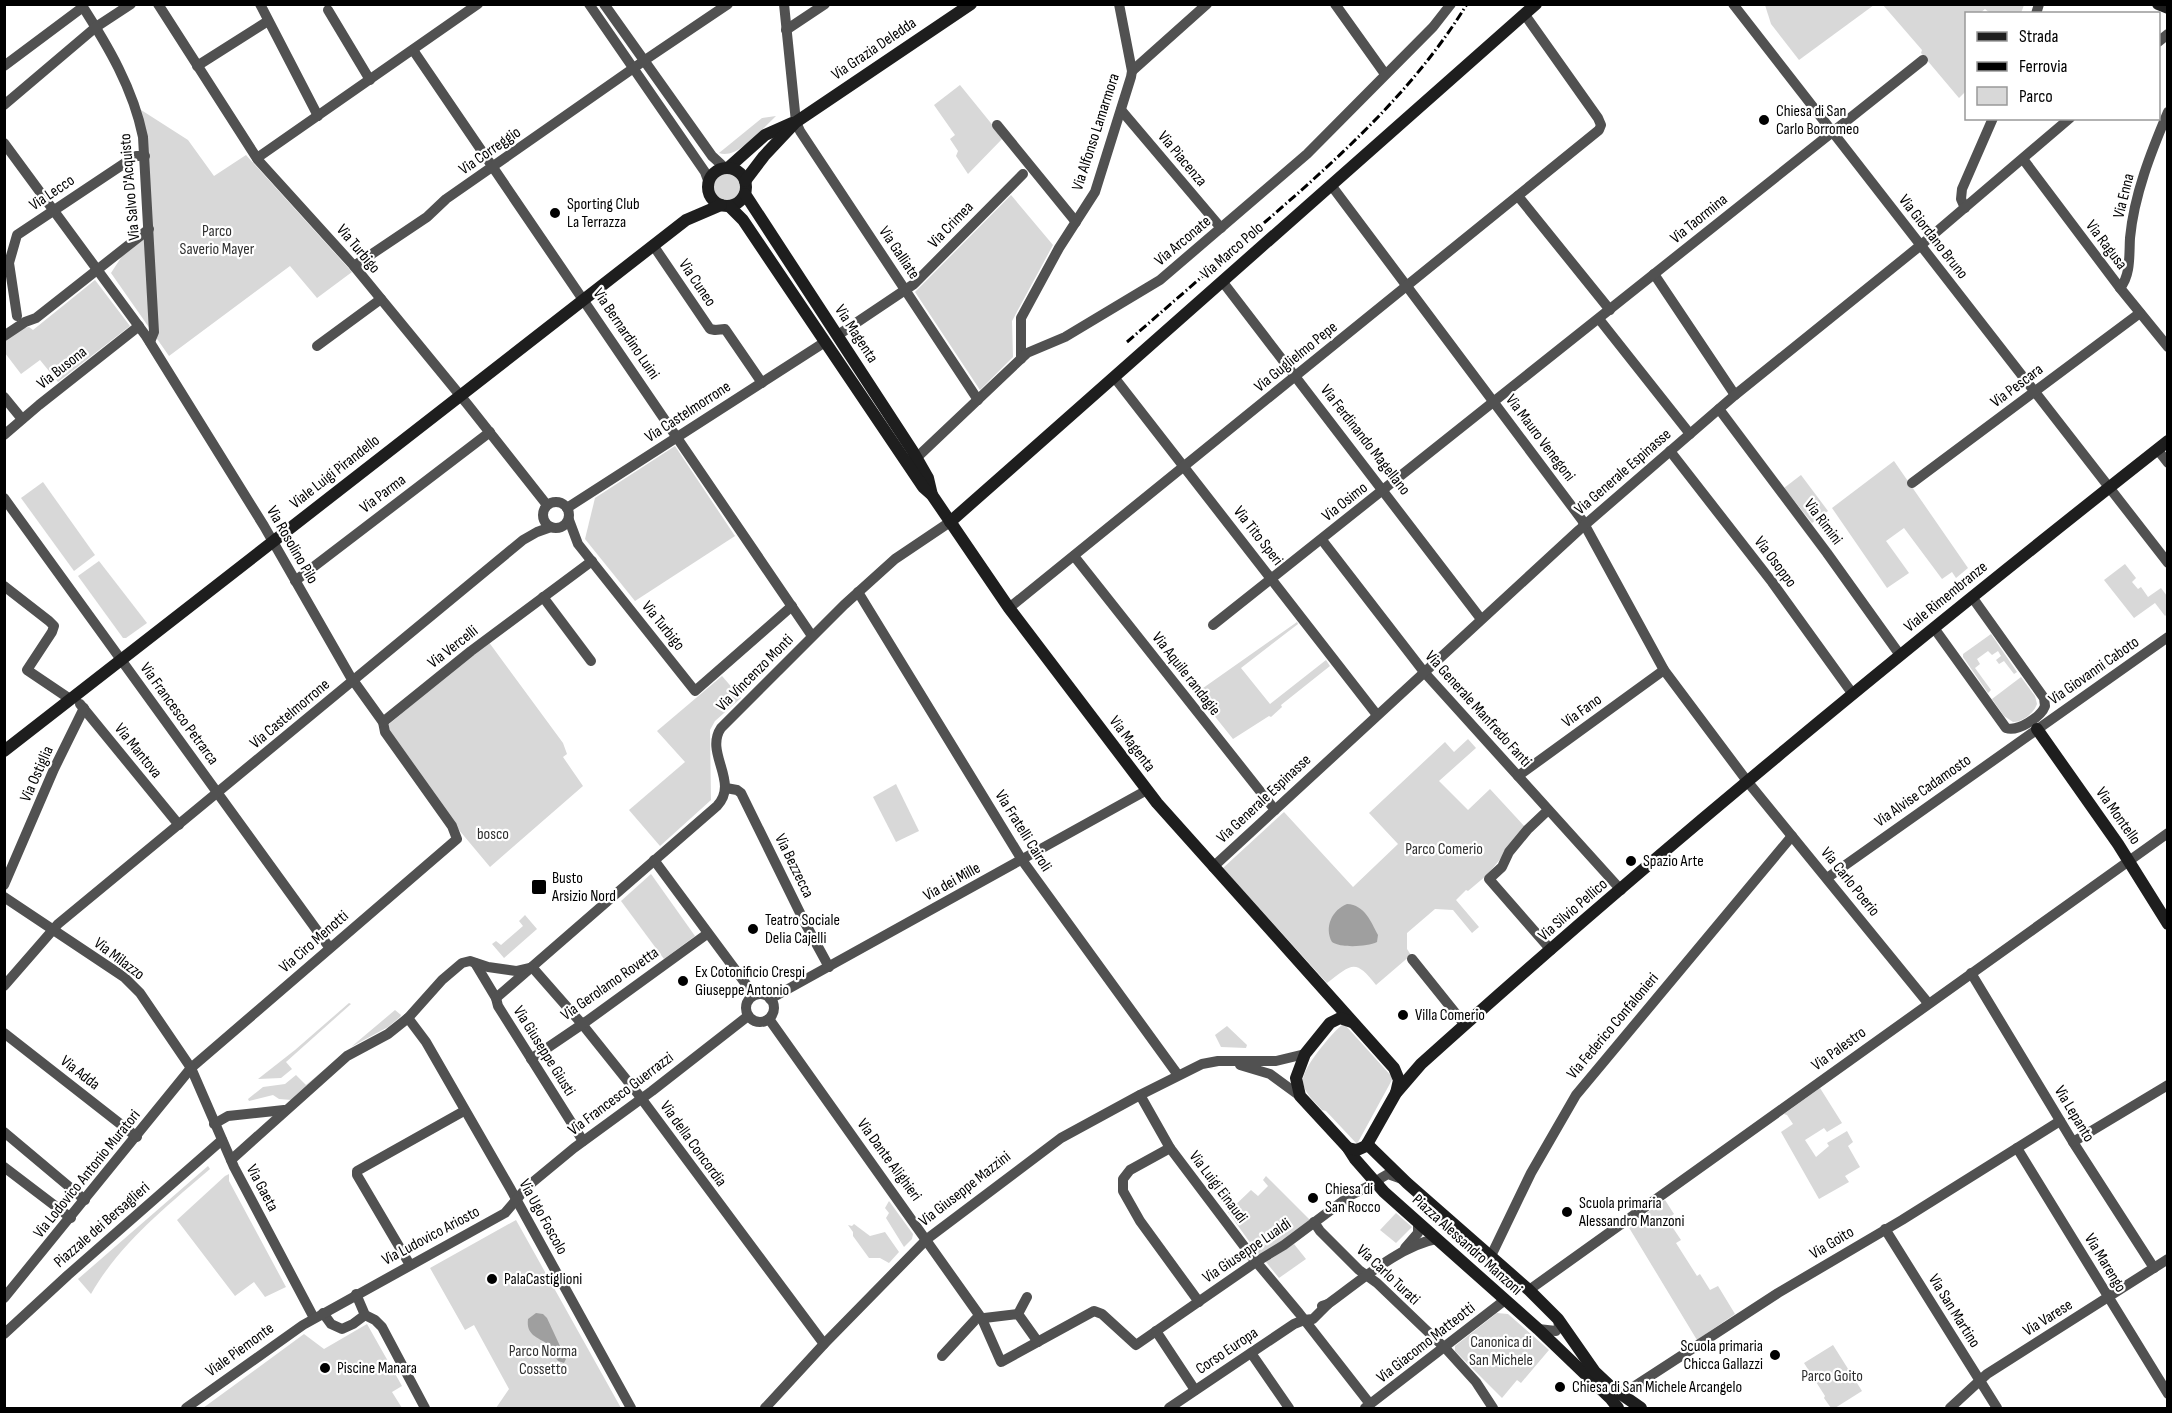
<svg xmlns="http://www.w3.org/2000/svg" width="2172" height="1413" viewBox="0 0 2172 1413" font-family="'Sofia Sans Condensed',sans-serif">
<rect width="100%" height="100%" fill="#fff"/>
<g fill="#d8d8d8">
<polygon points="1765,5 1765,4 1874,5 1799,60 1771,24"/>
<polygon points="1883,5 2024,5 2021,13 1990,13 1985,9 1980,13 1966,14 1966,91 1959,98 1921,53 1922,50"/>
<polygon points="960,85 1003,138 968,174 956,156 958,151 950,139 955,135 934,105"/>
<polygon points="138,108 188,140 214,176 246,155 352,272 317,298 290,266 169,356 111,273 122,256 152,231"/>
<path d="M776 116C763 128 737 160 719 153L762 118Z"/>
<circle cx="727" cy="187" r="14"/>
<polygon points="1011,195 1053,245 1012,321 1013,357 980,390 915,292"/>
<polygon points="95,280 130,326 58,382 40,360 21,374 5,353 5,339 23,328 29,327 33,330"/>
<polygon points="675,446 735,536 635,601 585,539 595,498"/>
<polygon points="1894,461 1968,568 1956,578 1952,572 1942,579 1904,528 1886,541 1909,573 1887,588 1832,508"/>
<polygon points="1801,475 1828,511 1812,523 1784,488"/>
<polygon points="43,482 95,555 74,571 21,498"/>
<polygon points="99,561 147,623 126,638 123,638 78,576"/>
<polygon points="2125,564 2136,578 2132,582 2138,589 2141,587 2148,597 2161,588 2167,596 2167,614 2165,616 2155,603 2134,618 2104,580"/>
<polygon points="1297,622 1298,624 1241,668 1270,704 1326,660 1330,666 1281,705 1282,707 1271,717 1269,716 1233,739 1196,693"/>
<polygon points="1991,634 2017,672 2014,674 2004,661 1999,664 1996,660 2001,656 1998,651 1992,655 1988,651 1977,659 1980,664 1975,668 1991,690 1988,693 1963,657 1963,654"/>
<polygon points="488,641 563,743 567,754 563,757 583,786 490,867 459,830 388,731 388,725"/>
<polygon points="722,676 741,698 715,721 710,730 711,800 660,846 629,810 685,762 657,731"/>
<path d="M2021 677 2035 696 2037 704C2034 713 2022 722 2013 722L2004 716 1992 699Z"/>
<path d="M1468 739 1476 748 1439 781 1468 810 1490 789 1526 828 1487 875 1468 891 1466 890 1456 900 1479 927 1472 933 1453 910 1435 909 1407 933V949L1411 955 1376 985C1355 958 1352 964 1327 983L1223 868 1284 812 1353 887 1398 844 1369 813 1445 742 1454 752Z"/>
<polygon points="896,784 919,831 896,842 873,797"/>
<polygon points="651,874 695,936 664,959 621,901"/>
<polygon points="525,915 537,929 504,958 492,944 496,941 501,945 523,926 519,921"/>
<polygon points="349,1003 351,1004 286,1062 292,1069 281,1078 258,1079 295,1050"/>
<polygon points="395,1010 401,1015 400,1017 388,1027 351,1047 292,1100 279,1099 273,1095 249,1101 248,1099 263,1087 285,1084 296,1075 306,1085"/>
<path d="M1343 1024 1346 1026 1393 1078 1357 1144 1326 1111 1322 1110C1315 1102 1304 1093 1303 1082 1301 1069 1332 1033 1343 1024Z"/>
<polygon points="1227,1026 1247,1045 1246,1048 1221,1047 1215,1035"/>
<polygon points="1820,1088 1842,1123 1827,1132 1824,1128 1805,1140 1816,1157 1829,1146 1827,1143 1847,1131 1853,1142 1848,1146 1860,1167 1845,1176 1849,1182 1819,1199 1781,1132 1793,1124 1787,1115 1784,1114"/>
<path d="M208 1166 210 1169C166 1207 120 1243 91 1294L78 1279Z"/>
<polygon points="229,1174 229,1181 286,1287 265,1297 254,1282 235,1296 177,1220 225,1176"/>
<polygon points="1266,1176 1310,1220 1280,1243 1259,1255 1228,1212 1251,1190 1258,1196 1268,1186 1263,1180"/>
<polygon points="1665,1200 1674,1214 1667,1219 1681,1240 1676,1243 1697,1276 1700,1274 1710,1290 1718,1286 1735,1314 1697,1340 1628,1226"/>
<polygon points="889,1201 913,1234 912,1239 904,1247 886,1218 889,1213 885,1208"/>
<polygon points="1396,1213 1412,1227 1396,1243 1380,1230"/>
<polygon points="516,1220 621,1408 496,1408 509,1389 474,1325 465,1330 430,1268"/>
<polygon points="854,1224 870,1236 885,1232 899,1252 889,1263 880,1258 869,1258 853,1236 853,1232 848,1225 852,1226"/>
<polygon points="1294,1244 1306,1259 1279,1278 1266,1262"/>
<polygon points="1497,1313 1508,1314 1549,1350 1521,1383 1517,1380 1502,1398 1455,1351 1455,1346"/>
<polygon points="367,1324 402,1386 392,1392 402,1408 203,1408 304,1334 324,1349"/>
<polygon points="1833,1345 1862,1391 1835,1408 1831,1408 1824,1398 1825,1396 1804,1363"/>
</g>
<g fill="#9f9f9f">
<path d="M1347 904C1365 905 1371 922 1378 935L1377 942C1367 947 1340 948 1332 942 1324 927 1332 910 1347 904Z"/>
<path d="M536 1313 543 1314 547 1318 566 1359 564 1363 558 1361C555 1356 552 1347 548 1344 537 1337 526 1335 528 1319Z"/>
</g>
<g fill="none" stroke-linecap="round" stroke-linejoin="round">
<g stroke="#515151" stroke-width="10">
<path d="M81 4C108 46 133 88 143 137L154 332 150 342"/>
<polyline points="158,4 258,160 354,266 468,405 547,505"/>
<polyline points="260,4 318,116"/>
<polyline points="589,4 705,172 709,183"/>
<polyline points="604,4 712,156 725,168"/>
<polyline points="784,4 796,122 800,131 978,400"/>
<polyline points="1335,4 1385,74"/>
<polyline points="1733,4 2168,563"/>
<polyline points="328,10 370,80"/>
<polyline points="2036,14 2039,4"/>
<polyline points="786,30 825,4"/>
<polyline points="2158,42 2168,34"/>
<polyline points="413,50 812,636"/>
<polyline points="4,66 83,7"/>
<polyline points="197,66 268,21"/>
<polyline points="1132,71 1207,4"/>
<polyline points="4,105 96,27 131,4"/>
<polyline points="1121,110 1221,228"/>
<polyline points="997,125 1076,222"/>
<polyline points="4,143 146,336 264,526 350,676 383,722 385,732 452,826 457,839 191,1068 4,1298"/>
<polyline points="257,158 478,4"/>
<polyline points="2023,159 2120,288 2168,347"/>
<polyline points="1331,185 1582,520 1664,670 1747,781 1928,1003"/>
<polyline points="1518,196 1610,310"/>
<polyline points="1965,208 1961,199 1962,189 1993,118"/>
<polyline points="653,245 710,329 715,330 725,329 762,383"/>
<polyline points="354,266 427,217 446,199 648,58 728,4"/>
<polyline points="1654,274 1735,395"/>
<polyline points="1222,281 1481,619"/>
<path d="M2120 288C2131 275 2129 255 2130 238 2134 195 2151 152 2168 112"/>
<polyline points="17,316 9,263 17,235 131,159 136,156 145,156"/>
<polyline points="1599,319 1690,434"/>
<polyline points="838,335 914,284 1023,174"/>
<polyline points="4,336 25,322 36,318 149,229"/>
<polyline points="317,346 381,299"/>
<polyline points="1021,359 1021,318 1059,248 1095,192 1131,77 1132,71 1119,4"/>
<polyline points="1114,377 1377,715"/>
<polyline points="4,397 22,419"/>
<polyline points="1719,409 1827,553 1900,655"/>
<polyline points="4,435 39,405 139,326"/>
<polyline points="2157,449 2168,463"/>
<polyline points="1670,451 1772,582 1852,693"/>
<polyline points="911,463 1027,353 1065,337 1160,280 1307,154 1433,27 1451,4"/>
<polyline points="1912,483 2140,313"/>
<polyline points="4,498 329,947"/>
<circle cx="556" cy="515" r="13"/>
<polyline points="567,508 825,342"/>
<polyline points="569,520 578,544 695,691 792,606"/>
<polyline points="1322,540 1424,672 1621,890"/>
<polyline points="1074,556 1275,810"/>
<polyline points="295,581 490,432"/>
<polyline points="4,586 49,621 54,626 52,632 27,670 70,699"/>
<polyline points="858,592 1022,860 1178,1075"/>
<polyline points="543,597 591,661"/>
<polyline points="1009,608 1599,130 1601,125 1598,118 1525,15"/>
<polyline points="1213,625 1923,60"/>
<path d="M1934 628 2006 728C2018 732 2041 717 2045 706L2044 698 1972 597"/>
<polyline points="80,704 179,825"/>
<polyline points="383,722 471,651 592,561"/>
<polyline points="1518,776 1664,670"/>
<polyline points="726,788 737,790 741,793 805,923 829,967"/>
<polyline points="1548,810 1528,829 1509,852 1502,867 1489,879 1551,950"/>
<polyline points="654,860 754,995"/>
<polyline points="1213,867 1579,530 1735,395 1921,245 2070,118"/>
<polyline points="1827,878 2168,637"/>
<polyline points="4,885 54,769 84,708"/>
<polyline points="4,897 124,977 140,993 191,1068 234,1167 314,1318"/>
<polyline points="1412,959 1465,1025"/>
<polyline points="475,963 496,998 498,1006 583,1141"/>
<polyline points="532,967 582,1024 638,1094 824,1344"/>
<polyline points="1971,973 2073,1142 2154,1268"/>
<polyline points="4,986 58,924 523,540 537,532 551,527"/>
<circle cx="760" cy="1008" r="14"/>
<path d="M496 998 717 806C740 782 704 753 721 728L844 605 895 559 950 522"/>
<polyline points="770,999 1147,790"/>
<polyline points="408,1018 426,1042 510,1188 631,1408"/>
<polyline points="769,1019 982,1319 1001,1362 1094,1311 1102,1314 1136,1345 1256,1262 1284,1245 1351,1195 1367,1187 1376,1184 1381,1178 1388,1174 1402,1179"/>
<polyline points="4,1033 137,1137"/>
<polyline points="531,1059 587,1021 707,934"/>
<polyline points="1240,1065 1270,1074 1300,1096"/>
<polyline points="1140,1095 1170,1148 1253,1258 1299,1313 1370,1404"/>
<polyline points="214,1124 228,1116 284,1110"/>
<polyline points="4,1132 85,1200"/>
<polyline points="2073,1142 2168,1085"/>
<polyline points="1170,1148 1130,1170 1123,1179 1123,1191 1140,1221 1199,1302"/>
<polyline points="2017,1148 2168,1394"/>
<polyline points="231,1160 347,1056 388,1034 408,1018 442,980 462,963 470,961 488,967 516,971 529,968"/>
<polyline points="4,1167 71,1218"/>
<polyline points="1314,1222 1320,1231 1359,1270 1377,1283 1447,1350 1476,1382 1493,1408"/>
<polyline points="1885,1229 1997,1408"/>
<polyline points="1405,1248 1418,1233 1418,1224"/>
<polyline points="1490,1258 1531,1173 1576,1095 1792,836"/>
<polyline points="410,1265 357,1175 357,1171 464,1111"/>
<polyline points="1529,1290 2168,833"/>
<polyline points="356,1294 365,1315 375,1320 382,1327 425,1408"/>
<path d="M1322 1306 1328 1304C1359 1282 1399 1246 1436 1239"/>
<polyline points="323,1313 331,1324 342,1329 353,1324 365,1315"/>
<polyline points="1018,1314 1027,1297"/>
<polyline points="1538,1329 1556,1331 1559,1327 1558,1319"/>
<polyline points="1156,1331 1195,1390"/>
<polyline points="4,1334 68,1275 222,1140"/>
<polyline points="1251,1353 1289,1408"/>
<polyline points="942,1356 976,1319 1018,1314 1038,1342"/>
<polyline points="1621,1395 1778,1293 1902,1220 2060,1121"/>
<polyline points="186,1408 303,1325 505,1213 528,1186 574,1148 652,1091 748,1016"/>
<polyline points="765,1408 824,1344 927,1239 1061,1138 1140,1095 1202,1064 1218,1061 1276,1061 1305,1054"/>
<polyline points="1169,1408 1294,1324 1304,1320 1313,1319 1328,1304"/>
<polyline points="1365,1408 1505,1300"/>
<polyline points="1950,1408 1987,1374 2168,1259"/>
</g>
<g stroke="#1e1e1e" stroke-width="12">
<polyline points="2158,4 2168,8"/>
<polyline points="728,168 765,135 792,123"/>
<circle cx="727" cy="187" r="19"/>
<polyline points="745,181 764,156 796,122 971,4"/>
<polyline points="745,194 912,450 928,478 932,495"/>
<polyline points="729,206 743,220 923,487 932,495 1009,608 1157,803 1394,1068 1399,1080 1396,1093"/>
<polyline points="950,522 1536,4"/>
<polyline points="2037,729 2118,844 2168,924"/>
<polyline points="4,751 686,220 721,205"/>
<polyline points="1352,1022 1340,1018 1330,1023 1305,1054 1296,1078 1300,1096 1348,1148 1355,1159 1384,1192 1538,1329 1611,1399 1618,1408"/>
<polyline points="1367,1144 1407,1183 1529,1290 1558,1319 1595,1372 1611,1387 1641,1408"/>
<path d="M1348 1148 1357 1150 1366 1146 1396 1093 1421 1064C1662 847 1913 642 2168 441"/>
</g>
<path stroke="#000" stroke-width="3" stroke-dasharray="9 3 1.5 3" stroke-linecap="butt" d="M1127 342C1173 302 1219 262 1265 222 1340 157 1415 89 1467 4"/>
</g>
<g fill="#000" stroke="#fff" stroke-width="2">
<circle cx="1764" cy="120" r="6"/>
<circle cx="555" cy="213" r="6"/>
<circle cx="1631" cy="861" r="6"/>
<rect x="531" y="879" width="16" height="16" rx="3"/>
<circle cx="753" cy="929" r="6"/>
<circle cx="683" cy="981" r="6"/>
<circle cx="1403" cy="1015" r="6"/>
<circle cx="1313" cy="1198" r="6"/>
<circle cx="1567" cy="1212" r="6"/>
<circle cx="492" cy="1279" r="6"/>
<circle cx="1775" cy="1355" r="6"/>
<circle cx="325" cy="1368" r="6"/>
<circle cx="1560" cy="1387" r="6"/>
</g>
<g text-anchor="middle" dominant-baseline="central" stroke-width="4.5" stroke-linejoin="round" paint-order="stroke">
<g font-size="16" fill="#000" stroke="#fff">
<text transform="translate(874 49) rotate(-34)">Via Grazia Deledda</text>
<text transform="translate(1096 132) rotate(-72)">Via Alfonso Lamarmora</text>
<text transform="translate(490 151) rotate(-35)">Via Correggio</text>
<text transform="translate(1182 159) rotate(50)">Via Piacenza</text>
<text transform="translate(130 187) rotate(-95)">Via Salvo D'Acquisto</text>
<text transform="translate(52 193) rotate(-34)">Via Lecco</text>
<text transform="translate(2124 196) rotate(-76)">Via Enna</text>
<text transform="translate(1699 219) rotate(-39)">Via Taormina</text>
<text transform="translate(951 225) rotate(-46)">Via Crimea</text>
<text transform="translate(1933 237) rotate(52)">Via Giordano Bruno</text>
<text transform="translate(1183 241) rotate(-40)">Via Arconate</text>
<text transform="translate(2106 245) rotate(53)">Via Ragusa</text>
<text transform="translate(358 249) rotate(50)">Via Turbigo</text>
<text transform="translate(1232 251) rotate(-41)">Via Marco Polo</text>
<text transform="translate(899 253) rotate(56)">Via Galliate</text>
<text transform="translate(697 283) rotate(56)">Via Cuneo</text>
<text transform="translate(626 334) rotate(56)">Via Bernardino Luini</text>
<text transform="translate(856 334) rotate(57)">Via Magenta</text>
<text transform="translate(1296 357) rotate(-39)">Via Guglielmo Pepe</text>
<text transform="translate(62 368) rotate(-38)">Via Busona</text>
<text transform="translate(2017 386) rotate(-37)">Via Pescara</text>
<text transform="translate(688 412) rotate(-33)">Via Castelmorrone</text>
<text transform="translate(1540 438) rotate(53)">Via Mauro Venegoni</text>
<text transform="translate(1365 440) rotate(52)">Via Ferdinando Magellano</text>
<text transform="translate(335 472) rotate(-38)">Viale Luigi Pirandello</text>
<text transform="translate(1623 472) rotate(-41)">Via Generale Espinasse</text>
<text transform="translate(383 494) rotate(-37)">Via Parma</text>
<text transform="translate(1345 502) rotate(-38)">Via Osimo</text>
<text transform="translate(1823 522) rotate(53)">Via Rimini</text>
<text transform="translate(1258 536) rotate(52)">Via Tito Speri</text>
<text transform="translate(292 545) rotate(60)">Via Rosolino Pilo</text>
<text transform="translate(1775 562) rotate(53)">Via Osoppo</text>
<text transform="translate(1946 597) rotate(-39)">Viale Rimembranze</text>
<text transform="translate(663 626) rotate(51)">Via Turbigo</text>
<text transform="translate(453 647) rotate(-38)">Via Vercelli</text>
<text transform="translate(2094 671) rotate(-35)">Via Giovanni Caboto</text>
<text transform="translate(755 673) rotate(-45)">Via Vincenzo Monti</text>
<text transform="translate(1186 674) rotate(52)">Via Aquile randagie</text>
<text transform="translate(1478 709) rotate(48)">Via Generale Manfredo Fanti</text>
<text transform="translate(1582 711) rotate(-36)">Via Fano</text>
<text transform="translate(179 714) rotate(54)">Via Francesco Petrarca</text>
<text transform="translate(290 714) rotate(-40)">Via Castelmorrone</text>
<text transform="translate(1132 744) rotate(53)">Via Magenta</text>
<text transform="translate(138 751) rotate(51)">Via Mantova</text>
<text transform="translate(37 774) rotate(-66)">Via Ostiglia</text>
<text transform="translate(1923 791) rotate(-35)">Via Alvise Cadamosto</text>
<text transform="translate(1264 799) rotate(-43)">Via Generale Espinasse</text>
<text transform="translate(2118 816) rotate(55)">Via Montello</text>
<text transform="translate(1023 831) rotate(58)">Via Fratelli Cairoli</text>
<text transform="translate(794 866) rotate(64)">Via Bezzecca</text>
<text transform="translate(952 882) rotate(-29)">Via dei Mille</text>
<text transform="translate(1850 882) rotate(51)">Via Carlo Poerio</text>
<text transform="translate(1573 910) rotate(-41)">Via Silvio Pellico</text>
<text transform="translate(314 942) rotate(-41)">Via Ciro Menotti</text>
<text transform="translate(119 959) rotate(37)">Via Milazzo</text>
<text transform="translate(610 984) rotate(-35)">Via Gerolamo Rovetta</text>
<text transform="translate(1613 1026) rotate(-50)">Via Federico Confalonieri</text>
<text transform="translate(1839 1049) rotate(-36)">Via Palestro</text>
<text transform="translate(544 1051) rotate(58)">Via Giuseppe Giusti</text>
<text transform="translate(80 1073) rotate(38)">Via Adda</text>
<text transform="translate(621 1094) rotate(-37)">Via Francesco Guerrazzi</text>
<text transform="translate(2074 1114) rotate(59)">Via Lepanto</text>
<text transform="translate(693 1144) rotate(54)">Via della Concordia</text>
<text transform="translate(889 1160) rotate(54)">Via Dante Alighieri</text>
<text transform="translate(87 1174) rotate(-51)">Via Lodovico Antonio Muratori</text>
<text transform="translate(1218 1187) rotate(53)">Via Luigi Einaudi</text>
<text transform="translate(262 1188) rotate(62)">Via Gaeta</text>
<text transform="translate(965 1189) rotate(-38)">Via Giuseppe Mazzini</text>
<text transform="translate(543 1217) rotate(61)">Via Ugo Foscolo</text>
<text transform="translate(102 1225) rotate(-41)">Piazzale dei Bersaglieri</text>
<text transform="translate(431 1236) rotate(-28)">Via Ludovico Ariosto</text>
<text transform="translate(1832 1243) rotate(-31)">Via Goito</text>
<text transform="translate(1467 1245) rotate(42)">Piazza Alessandro Manzoni</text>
<text transform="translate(1247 1251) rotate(-34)">Via Giuseppe Lualdi</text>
<text transform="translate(2105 1263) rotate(59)">Via Marengo</text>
<text transform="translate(1388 1275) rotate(43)">Via Carlo Turati</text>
<text transform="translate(1954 1311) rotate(58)">Via San Martino</text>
<text transform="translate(2048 1318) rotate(-32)">Via Varese</text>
<text transform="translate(1426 1343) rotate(-38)">Via Giacomo Matteotti</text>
<text transform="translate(240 1350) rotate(-36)">Viale Piemonte</text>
<text transform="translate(1227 1351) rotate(-34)">Corso Europa</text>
</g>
<g font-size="16" fill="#000" stroke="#fff" text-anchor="start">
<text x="1776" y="111">Chiesa di San<tspan x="1776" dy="18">Carlo Borromeo</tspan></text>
<text x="567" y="204">Sporting Club<tspan x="567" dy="18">La Terrazza</tspan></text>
<text x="1643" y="861">Spazio Arte</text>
<text x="552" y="878">Busto<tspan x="552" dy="18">Arsizio Nord</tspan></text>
<text x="765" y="920">Teatro Sociale<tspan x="765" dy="18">Delia Cajelli</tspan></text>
<text x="695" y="972">Ex Cotonificio Crespi<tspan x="695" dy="18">Giuseppe Antonio</tspan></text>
<text x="1415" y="1015">Villa Comerio</text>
<text x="1325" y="1189">Chiesa di<tspan x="1325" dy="18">San Rocco</tspan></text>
<text x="1579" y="1203">Scuola primaria<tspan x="1579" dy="18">Alessandro Manzoni</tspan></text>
<text x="504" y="1279">PalaCastiglioni</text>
<text x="1763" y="1346" text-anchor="end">Scuola primaria<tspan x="1763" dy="18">Chicca Gallazzi</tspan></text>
<text x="337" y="1368">Piscine Manara</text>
<text x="1572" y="1387">Chiesa di San Michele Arcangelo</text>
</g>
<g font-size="16" fill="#2f2f2f" stroke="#fff">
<text x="217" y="231">Parco<tspan x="217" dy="18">Saverio Mayer</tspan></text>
<text x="493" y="834">bosco</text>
<text x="1444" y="849">Parco Comerio</text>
<text x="1501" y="1342">Canonica di<tspan x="1501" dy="18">San Michele</tspan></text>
<text x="543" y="1351">Parco Norma<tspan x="543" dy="18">Cossetto</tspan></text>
<text x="1832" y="1376">Parco Goito</text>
</g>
</g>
<rect width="2172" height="1413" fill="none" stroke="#000000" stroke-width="12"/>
<rect x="1965" y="12" width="195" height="108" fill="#ffffff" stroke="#999999" stroke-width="1.5"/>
<rect x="1977" y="32" width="30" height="9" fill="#1e1e1e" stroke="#999999" stroke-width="1.5"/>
<text x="2019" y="42" font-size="18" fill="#000000">Strada</text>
<rect x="1977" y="62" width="30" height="9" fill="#000000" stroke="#999999" stroke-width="1.5"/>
<text x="2019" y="72" font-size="18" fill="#000000">Ferrovia</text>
<rect x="1977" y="87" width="30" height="18" fill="#d8d8d8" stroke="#999999" stroke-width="1.5"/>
<text x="2019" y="102" font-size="18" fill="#000000">Parco</text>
</svg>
